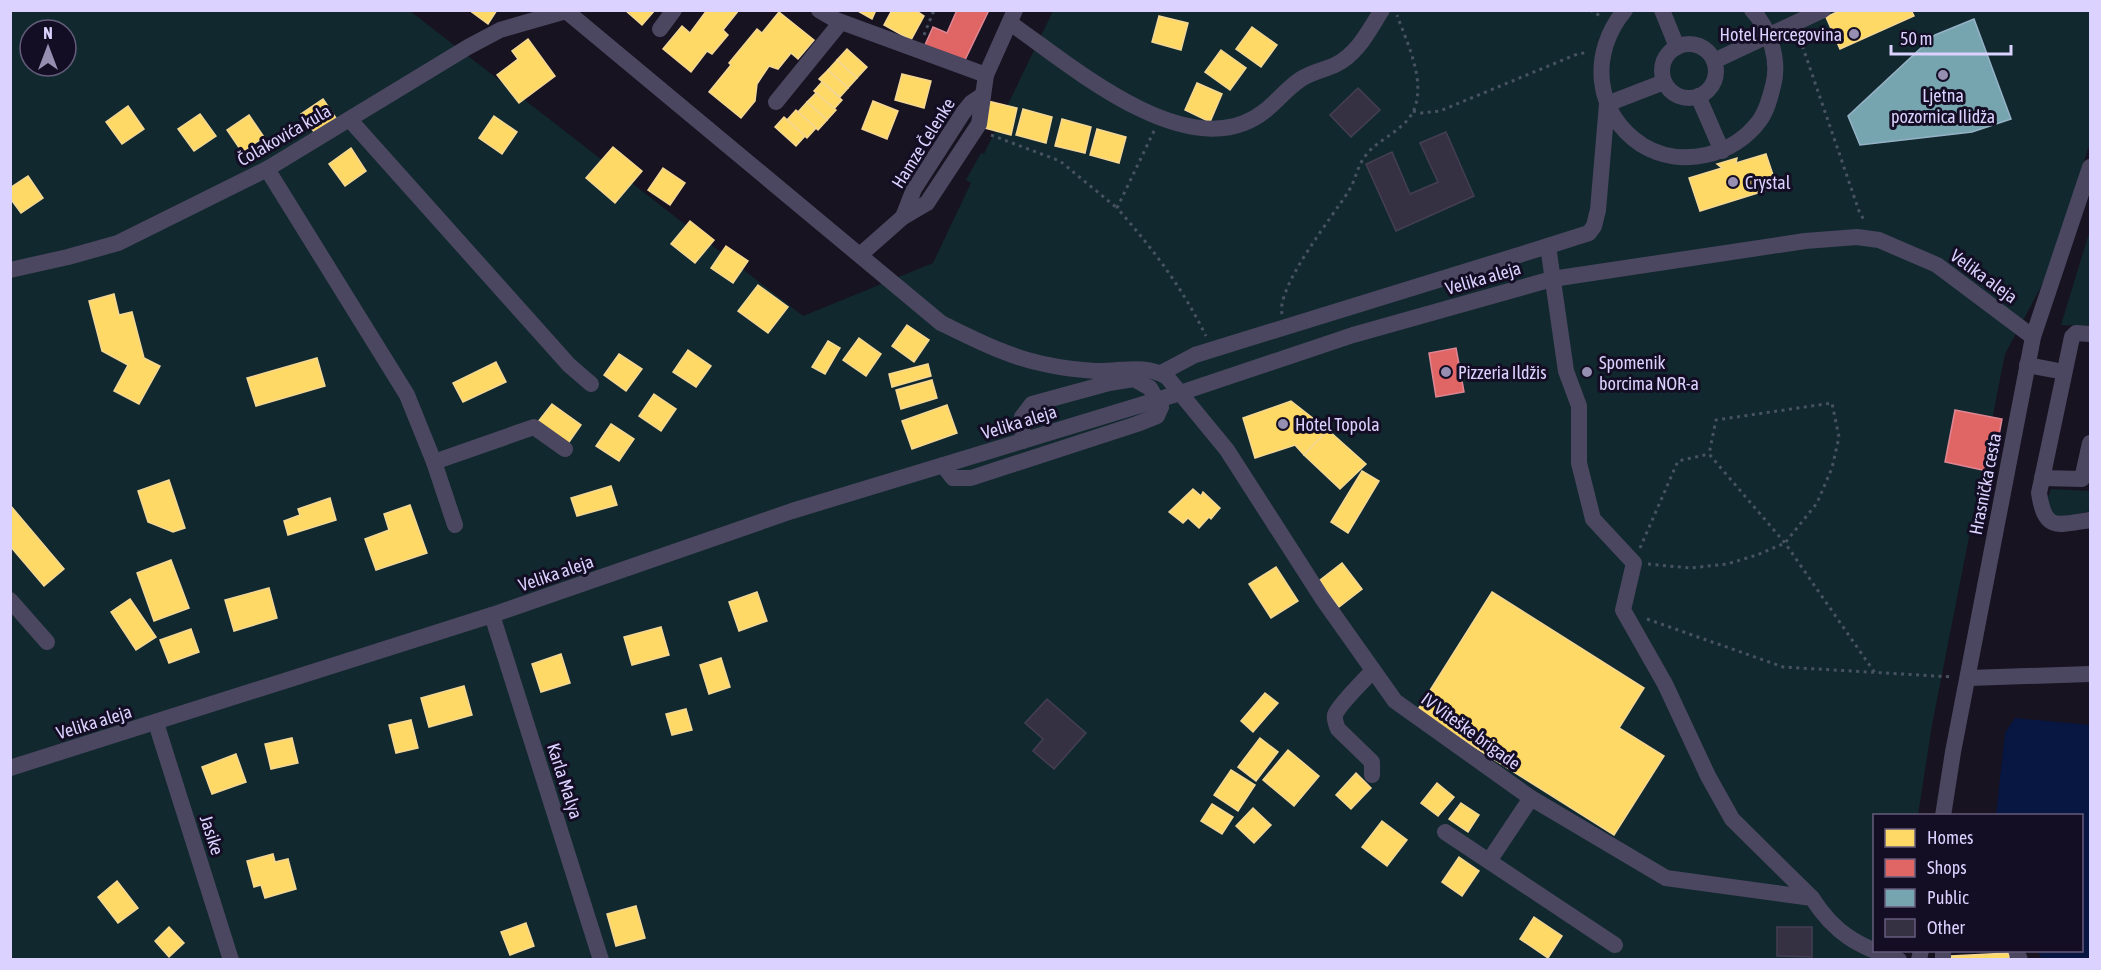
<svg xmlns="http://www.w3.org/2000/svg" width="2101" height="970" viewBox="0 0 2101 970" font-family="'Asap Condensed',sans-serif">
<rect width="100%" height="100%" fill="#171320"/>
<g fill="#11292e" fill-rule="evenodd">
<path d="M10 11H410L803 316 933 263 971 183 966 180 981 153 984 154 1053 11H2090V143L2044 281 2005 354 1932 725 1918 815 1874 816V950L1898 951 1897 959H11ZM30 30H66V66H30Z"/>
<polygon points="2090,230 2090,326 2061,325"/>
<path d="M2051 489 2090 491V511C2077 514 2065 519 2052 514L2047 500Z"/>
</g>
<polygon fill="#081741" points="2015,718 2090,725 2090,959 2042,959 2037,951 2082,950 2082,816 1996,815 2005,733"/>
<g fill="#ffd966" stroke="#f4d794" stroke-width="1.5">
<polygon points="469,10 497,10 488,24"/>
<polygon points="625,10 655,10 642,25"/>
<polygon points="707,10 739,10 723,30 728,35 712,54 707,51 691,72 663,49 682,26 690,33"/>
<polygon points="856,10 876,10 872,19"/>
<polygon points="892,10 915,10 924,16 911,40 884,25"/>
<polygon points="1841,10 1911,10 1914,16 1840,49 1826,17"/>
<polygon points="779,12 814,40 798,59 791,53 778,69 769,66 757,84 755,101 741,118 709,92 731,65 729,63 757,29 762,33"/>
<polygon points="1159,16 1188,23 1181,50 1152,42"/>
<polygon points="1252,27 1277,45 1261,67 1236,49"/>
<polygon points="528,39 555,76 519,103 497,75 518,59 512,51"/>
<polygon points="847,49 867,67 857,78 837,60"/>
<polygon points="1221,50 1246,68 1230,90 1205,72"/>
<polygon points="837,60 857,78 848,88 828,70"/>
<polygon points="828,70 848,88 840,97 819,79"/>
<polygon points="902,74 931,81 924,108 895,100"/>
<polygon points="822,82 842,100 834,109 814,91"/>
<polygon points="1197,83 1222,94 1210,122 1185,110"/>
<polygon points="816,93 836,110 827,120 807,102"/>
<polygon points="323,99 338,121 317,136 301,114"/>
<polygon points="873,101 898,111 887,139 862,129"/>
<polygon points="988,101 1017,108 1011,135 981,127"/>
<polygon points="807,102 827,120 818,130 798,112"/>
<polygon points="128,106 144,129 122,144 106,122"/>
<polygon points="1023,109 1052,117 1046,143 1016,135"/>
<polygon points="796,110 816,128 807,138 787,120"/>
<polygon points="200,114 216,136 194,151 178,129"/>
<polygon points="249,115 264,137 242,152 227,130"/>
<polygon points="494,116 517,132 502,154 479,138"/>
<polygon points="784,117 805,136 796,146 775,127"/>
<polygon points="1062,119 1091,127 1085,153 1055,146"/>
<polygon points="1097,129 1126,137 1119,163 1090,155"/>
<polygon points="613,147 642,171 615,203 586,178"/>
<polygon points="351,148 366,171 345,186 329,164"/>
<polygon points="1766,154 1777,187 1700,211 1689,178 1722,168 1717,164 1737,158 1736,163"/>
<polygon points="663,168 685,183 670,205 648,190"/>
<polygon points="28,176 43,198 21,213 10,198 10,188"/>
<polygon points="690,221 714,240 695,263 671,244"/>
<polygon points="726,246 748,261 733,283 711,268"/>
<polygon points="758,285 788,307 768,333 738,311"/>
<polygon points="114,294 119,315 132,312 144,358 160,366 139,404 114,391 128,365 102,351 89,301"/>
<polygon points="907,325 929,340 914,362 892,346"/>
<polygon points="859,338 881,354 866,376 843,360"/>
<polygon points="828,341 840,348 825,374 812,367"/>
<polygon points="688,350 711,366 696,387 673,372"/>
<polygon points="619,354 642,369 626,391 604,375"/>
<polygon points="317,358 325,386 256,406 247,378"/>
<polygon points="496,362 506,382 463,402 453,383"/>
<polygon points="928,364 931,376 892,387 889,374"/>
<polygon points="932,380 937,398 901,409 896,390"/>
<polygon points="654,394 676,409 661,431 639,416"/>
<polygon points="1291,401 1328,430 1304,455 1295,445 1255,458 1243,418"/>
<polygon points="552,404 581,425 567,445 537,423"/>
<polygon points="947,405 957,433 912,449 902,421"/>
<polygon points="611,424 634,439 619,461 596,446"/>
<polygon points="1328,430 1366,464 1340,489 1304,455"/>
<polygon points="1362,471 1379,481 1348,533 1331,522"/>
<polygon points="169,480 185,528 173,532 148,522 138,491"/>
<polygon points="611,486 617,505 577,516 571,498"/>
<polygon points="1193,489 1201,496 1203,492 1220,508 1211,519 1209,517 1199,528 1188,518 1183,523 1169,512"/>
<polygon points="330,498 336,520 288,535 284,521 300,515 298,509"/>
<polygon points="10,505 64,569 44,586 10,546"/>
<polygon points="410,505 427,553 376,570 365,539 389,530 384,514"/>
<polygon points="171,560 189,608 154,621 137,573"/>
<polygon points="1342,563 1362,589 1339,607 1319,581"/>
<polygon points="1276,567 1298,601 1271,618 1249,584"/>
<polygon points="269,588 277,618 234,631 225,600"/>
<polygon points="757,592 767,621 739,631 729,602"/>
<polygon points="1492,592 1644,688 1619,728 1664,756 1614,835 1417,711"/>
<polygon points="130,599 156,637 136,650 111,612"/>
<polygon points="661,627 669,655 632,665 624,637"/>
<polygon points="191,629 199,652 169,663 160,640"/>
<polygon points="561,654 570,683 541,692 532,664"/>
<polygon points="721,658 730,687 709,694 700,665"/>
<polygon points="464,686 472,715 429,727 421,698"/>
<polygon points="1265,693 1278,703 1253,732 1241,721"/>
<polygon points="686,709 692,730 672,735 666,714"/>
<polygon points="411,720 418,748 396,753 389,725"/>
<polygon points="292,738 298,763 271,769 265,744"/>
<polygon points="1260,738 1278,752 1256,781 1238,767"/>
<polygon points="1288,750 1319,776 1294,806 1263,780"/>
<polygon points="236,754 246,782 212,794 202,767"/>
<polygon points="1231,770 1255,785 1238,811 1214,795"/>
<polygon points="1356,773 1371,788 1351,809 1336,795"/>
<polygon points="1437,783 1454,797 1438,816 1421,803"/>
<polygon points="1461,803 1479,815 1468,832 1449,819"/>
<polygon points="1212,804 1233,817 1222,834 1201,821"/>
<polygon points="1253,808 1271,825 1254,843 1236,826"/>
<polygon points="1382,821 1407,840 1387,866 1362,847"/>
<polygon points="273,854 275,862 288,859 296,889 265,898 261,885 254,887 247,861"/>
<polygon points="1459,857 1479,871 1462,896 1442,882"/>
<polygon points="117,881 138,908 118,923 98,897"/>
<polygon points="636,906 645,938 616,946 607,914"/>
<polygon points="1534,917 1562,936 1548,958 1520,939"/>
<polygon points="526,923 534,946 510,955 501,932"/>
<polygon points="169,927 184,943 169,957 155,941"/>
<polygon points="2009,953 2009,960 1951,960 1951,956"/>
</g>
<g fill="#e06666" stroke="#df8694" stroke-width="1.5">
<polygon points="957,10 989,10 963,64 924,47 933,27 947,33"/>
<polygon points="1456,348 1464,392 1436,397 1429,353"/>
<polygon points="1955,410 2002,419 1992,472 1945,462"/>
</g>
<polygon fill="#76a5af" stroke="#95b2c7" stroke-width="1.5" points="1974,19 2011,119 1972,132 1860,145 1848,116 1935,35"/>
<g fill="#363142" stroke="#443e54" stroke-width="1.5">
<polygon points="1358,88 1380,110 1351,137 1330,115"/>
<polygon points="1446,132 1474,196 1396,231 1366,164 1392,152 1410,194 1438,182 1420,143"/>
<polygon points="1047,699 1086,733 1054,769 1033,751 1043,739 1025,723"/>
<polygon points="1777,927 1812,927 1812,957 1777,956"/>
</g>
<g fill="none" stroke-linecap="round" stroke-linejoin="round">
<g stroke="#475262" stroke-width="3" stroke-dasharray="3 4.5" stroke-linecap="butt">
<polyline points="1590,10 1602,17"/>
<polyline points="924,35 934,10"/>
<polyline points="1800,39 1859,211 1865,222"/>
<polyline points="1413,111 1421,113 1440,111 1575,55 1588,52"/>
<path d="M1154 131 1117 208C1153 249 1182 287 1206 336"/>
<polyline points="991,135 1060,161 1117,208"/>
<path d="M1282 314C1276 287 1333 216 1348 192 1356 180 1357 166 1366 155 1378 139 1402 132 1413 112 1427 82 1407 43 1397 15"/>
<polyline points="1640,548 1678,461 1709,454"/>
<polyline points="1648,564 1690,568 1727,564 1757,555 1785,543 1817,503 1832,468 1839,437 1832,403 1716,420 1709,454 1785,543 1875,673"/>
<polyline points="1647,619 1783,667 1953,677"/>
</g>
<g stroke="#4c4761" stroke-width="16">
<path d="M565 10 941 323C976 340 1010 358 1049 365 1063 368 1080 370 1095 371 1121 372 1143 363 1167 377L1227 450 1322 598 1395 701 1531 798 1666 878 1812 898C1835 934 1858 946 1899 960"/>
<polyline points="819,10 836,20 986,75"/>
<path d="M1625 10C1589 53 1594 113 1642 145 1681 169 1734 156 1760 120 1767 110 1770 98 1773 86 1780 61 1770 29 1752 10"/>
<polyline points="1662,10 1677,47"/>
<path d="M1010 23C1068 63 1170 152 1244 123 1270 113 1280 93 1301 79 1312 72 1324 70 1335 65 1358 54 1369 30 1382 10"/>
<polyline points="660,29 674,10"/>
<circle cx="1689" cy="71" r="27"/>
<polyline points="1714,61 1823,10"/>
<polyline points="1664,82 1607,104 1598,210 1594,226 1589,233 1548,246 1566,371 1579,406 1579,463 1593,519 1634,563 1623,610 1665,684 1708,776 1732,819 1812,898"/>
<polyline points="1698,96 1722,151"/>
<polyline points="776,102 841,22"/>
<polyline points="350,120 569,365 591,384"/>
<polyline points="267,169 407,395 434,462 455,525"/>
<polyline points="903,217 914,189 963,113 971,103 983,95"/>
<polyline points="860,255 903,217 927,203 979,124 986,75 1015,10"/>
<polyline points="10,270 68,257 118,243 267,169 468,47 500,30 566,11"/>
<path d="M2090 334 2076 333 2072 337 2039 493C2045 532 2057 525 2090 520"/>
<polyline points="2027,365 2064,372"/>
<polyline points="1161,373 1195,355 1548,246"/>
<polyline points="434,462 534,427 565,449"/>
<polyline points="943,465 953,478 971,478 1137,424 1157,416 1161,407 1150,388 1134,379 1109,383 1032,404 1022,417 1023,441"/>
<polyline points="2042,478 2082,479 2090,443"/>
<polyline points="10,600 47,642"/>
<polyline points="492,615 601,960"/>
<polyline points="1969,678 2090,674"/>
<polyline points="156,723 231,960"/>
<polyline points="10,768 492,615 792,511 1180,393 1353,335 1552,279 1805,241 1857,237 1879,240 1937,265 2033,337"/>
<path d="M1372 775V762L1338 729C1336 724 1334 720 1335 715 1339 704 1365 680 1373 670"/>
<polyline points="1943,816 1953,752 2033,337 2090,167"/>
<polyline points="1445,832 1615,945"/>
<polyline points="1489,861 1531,798"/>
<polyline points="1943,950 1943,960"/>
<polyline points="2016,950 2020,960"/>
<polyline points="1919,960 1921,950"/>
</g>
</g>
<g fill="#978fb1" stroke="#140e25" stroke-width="2">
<circle cx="1854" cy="34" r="6"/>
<circle cx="1943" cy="75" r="6"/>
<circle cx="1733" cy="182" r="6"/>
<circle cx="1446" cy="372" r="6"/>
<circle cx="1587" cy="372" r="6"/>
<circle cx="1283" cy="424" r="6"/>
</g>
<g text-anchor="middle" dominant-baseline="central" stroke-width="6" stroke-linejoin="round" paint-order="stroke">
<g font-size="18" fill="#dcd2ff" stroke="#140e25" text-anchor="start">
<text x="1842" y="34" text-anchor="end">Hotel Hercegovina</text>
<text x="1943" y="95" text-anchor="middle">Ljetna<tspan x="1943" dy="21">pozornica Ilidža</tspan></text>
<text x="1745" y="182">Crystal</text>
<text x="1599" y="362">Spomenik<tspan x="1599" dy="21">borcima NOR-a</tspan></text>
<text x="1458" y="372">Pizzeria Ildžis</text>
<text x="1295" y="424">Hotel Topola</text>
</g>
<g font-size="18" fill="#dcd2ff" stroke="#140e25">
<text transform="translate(284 135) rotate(-30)">Čolakovića kula</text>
<text transform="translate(923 143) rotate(-58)">Hamze Čelenke</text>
<text transform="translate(1984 276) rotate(36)">Velika aleja</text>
<text transform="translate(1483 278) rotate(-16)">Velika aleja</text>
<text transform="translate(1019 422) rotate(-17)">Velika aleja</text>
<text transform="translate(1985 484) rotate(-79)">Hrasnička cesta</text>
<text transform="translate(556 573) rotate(-19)">Velika aleja</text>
<text transform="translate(94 722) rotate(-17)">Velika aleja</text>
<text transform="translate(1471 731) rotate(36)">IV Viteške brigade</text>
<text transform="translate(565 781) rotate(72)">Karla Malya</text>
<text transform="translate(212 835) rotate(72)">Jasike</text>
</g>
</g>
<rect width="2101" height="970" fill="none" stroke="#dcd2ff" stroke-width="24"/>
<rect x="1873" y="814" width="210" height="138" fill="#140e25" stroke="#645c7c" stroke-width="1.5"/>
<rect x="1885" y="829" width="30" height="18" fill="#ffd966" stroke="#645c7c" stroke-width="1.5"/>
<text x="1927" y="844" font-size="18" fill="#dcd2ff">Homes</text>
<rect x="1885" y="859" width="30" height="18" fill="#e06666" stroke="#645c7c" stroke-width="1.5"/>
<text x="1927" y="874" font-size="18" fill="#dcd2ff">Shops</text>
<rect x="1885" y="889" width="30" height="18" fill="#76a5af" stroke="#645c7c" stroke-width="1.5"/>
<text x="1927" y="904" font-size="18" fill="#dcd2ff">Public</text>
<rect x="1885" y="919" width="30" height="18" fill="#363142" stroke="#645c7c" stroke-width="1.5"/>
<text x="1927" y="934" font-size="18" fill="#dcd2ff">Other</text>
<g transform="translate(48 48)"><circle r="28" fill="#140e25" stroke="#645c7c" stroke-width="1.5"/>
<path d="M0-4.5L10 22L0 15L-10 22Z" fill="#978fb1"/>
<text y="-9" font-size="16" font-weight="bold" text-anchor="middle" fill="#dcd2ff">N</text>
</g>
<path d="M1891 45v9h120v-9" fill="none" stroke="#dcd2ff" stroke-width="3"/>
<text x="1900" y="45" font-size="18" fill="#dcd2ff" stroke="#140e25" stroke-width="4.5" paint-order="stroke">50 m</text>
</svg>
